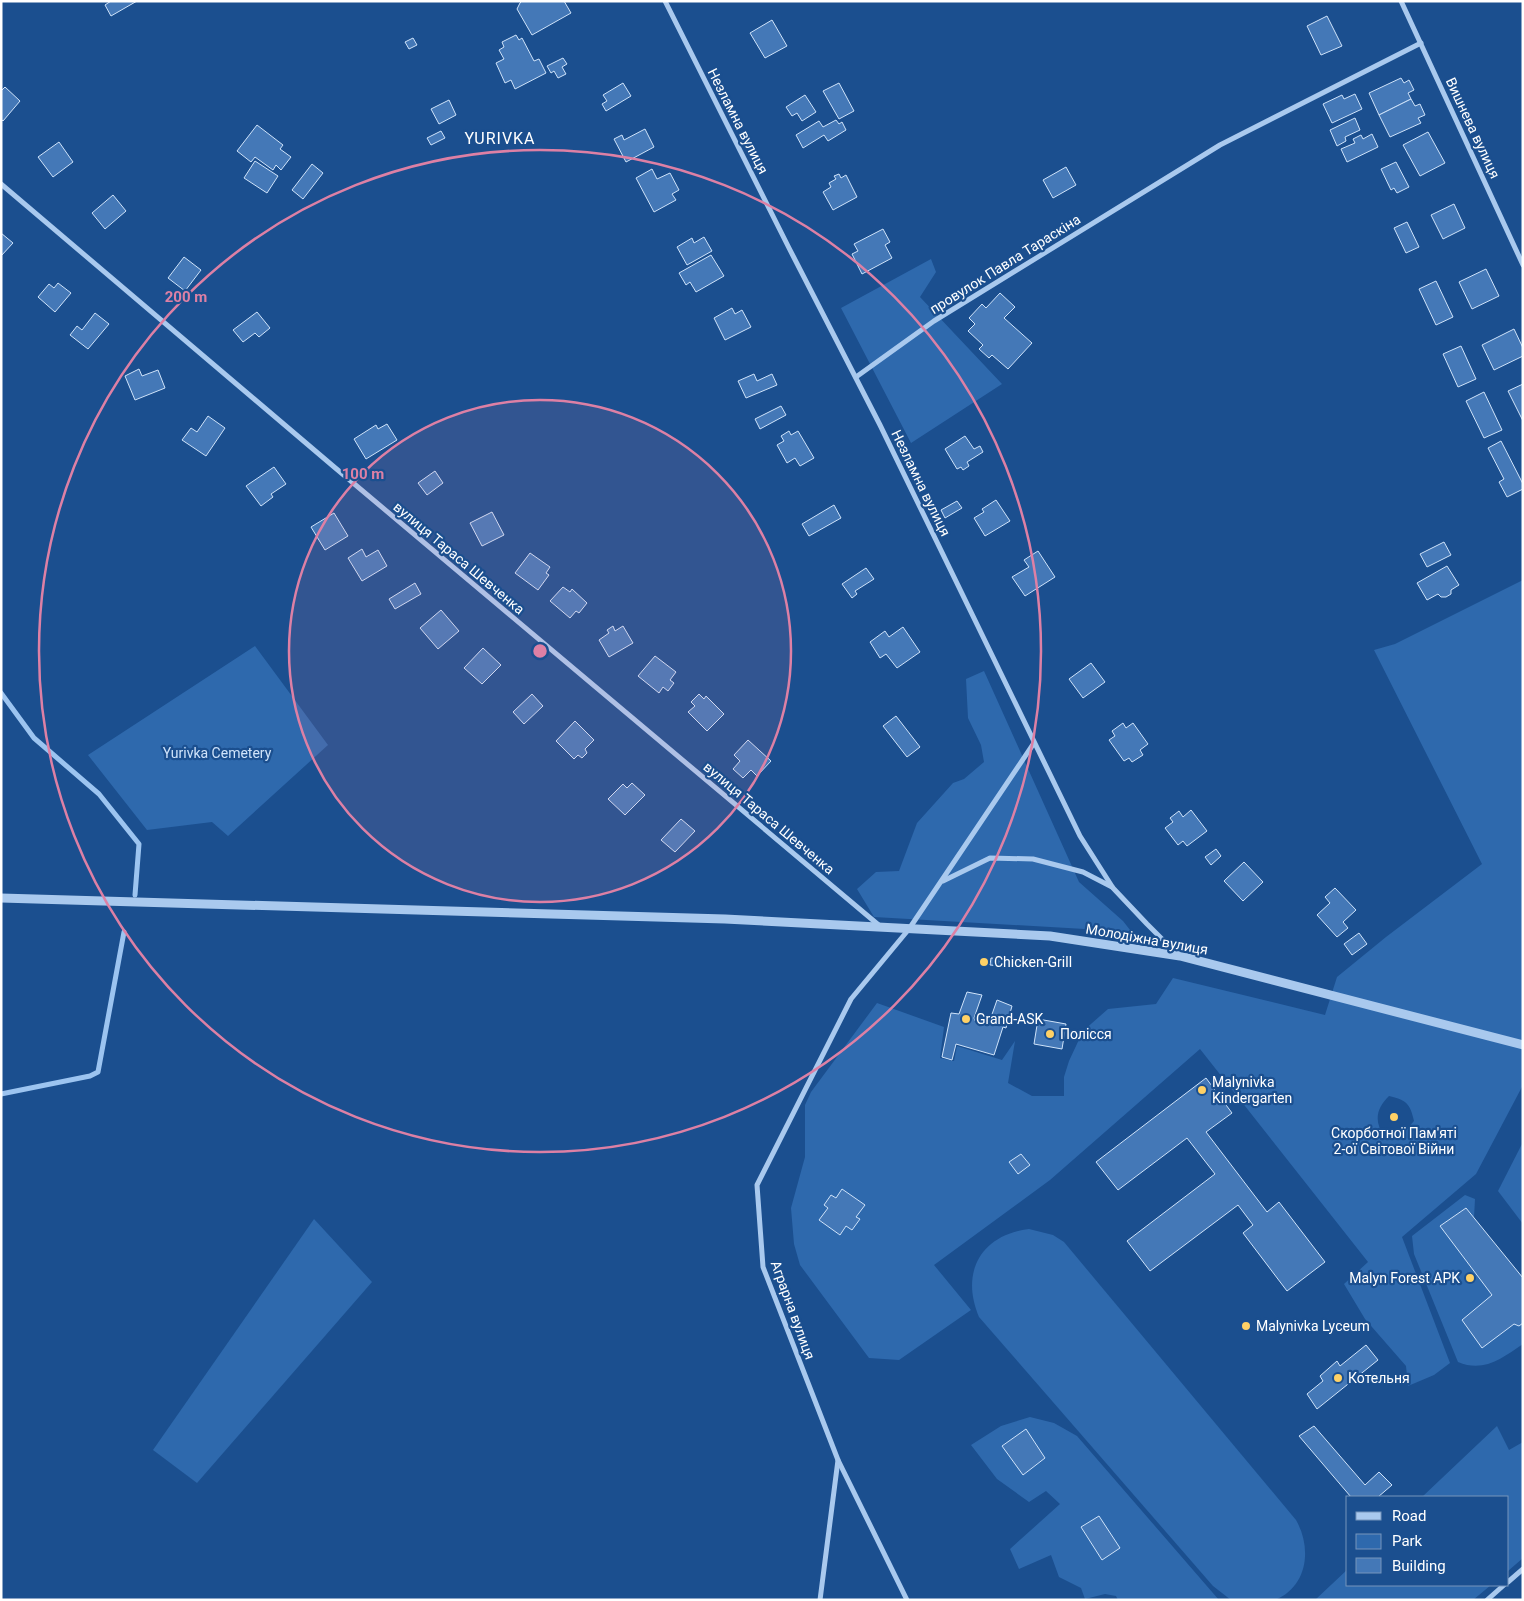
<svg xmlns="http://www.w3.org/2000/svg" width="1524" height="1601" viewBox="0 0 1524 1601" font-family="Roboto,sans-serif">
<rect width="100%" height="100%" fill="#1b4f8f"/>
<g fill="#2e69ad" fill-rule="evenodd">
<polygon points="931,259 936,272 920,297 1002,384 911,443 841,308"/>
<path d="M1523 580V1085L1476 1174 1402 1237 1450 1363 1434 1375 1408 1386 1406 1366 1365 1319 1344 1284 1368 1262 1200 1049 1050 1180 934 1265 971 1310 899 1360 869 1358 800 1265 794 1244 791 1208 805 1157V1105L811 1092 877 1003 944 1027 940 1058 954 1061 957 1046 1002 1060 1015 1041 1008 1083 1032 1096H1064V1077L1069 1061 1083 1031 1108 1009 1156 1004 1173 978 1325 1015 1337 977 1386 937 1482 864 1374 650 1395 644ZM1389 1096C1406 1100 1410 1103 1414 1121L1407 1129 1395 1138 1384 1136C1374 1121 1376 1109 1389 1096Z"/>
<polygon points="255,646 328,745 228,836 212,822 147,830 88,755"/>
<polygon points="984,671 1079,882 1123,921 1134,935 1102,930 874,917 857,889 876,872 899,871 917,823 953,783 964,779 984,762 981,745 968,718 966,679"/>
<polygon points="1523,1142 1523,1224 1498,1191"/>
<path d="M1465 1195 1475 1199 1474 1218 1466 1208 1440 1226 1514 1324 1519 1326 1523 1323V1344C1502 1358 1484 1373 1458 1362L1414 1254 1412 1236Z"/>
<polygon points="314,1219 372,1282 197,1483 153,1450"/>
<path d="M1029 1229 1053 1235 1064 1242 1296 1520C1312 1548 1308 1586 1275 1600H1231L1213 1586 979 1317C960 1272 981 1235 1029 1229Z"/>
<polygon points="1030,1417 1054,1423 1077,1436 1219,1600 1118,1600 1116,1596 1105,1594 1085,1599 1081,1588 1059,1577 1051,1555 1019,1569 1010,1549 1060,1504 1046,1491 1029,1502 997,1479 971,1445 1001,1426"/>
<polygon points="1497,1426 1509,1450 1523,1442 1523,1558 1508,1571 1508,1497 1422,1497"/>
<polygon points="1348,1569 1348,1585 1491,1585 1473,1600 1315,1600"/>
</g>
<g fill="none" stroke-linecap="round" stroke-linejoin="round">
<g stroke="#9cc4f0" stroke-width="5">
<polyline points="1,693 34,738 99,794 139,844 135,895"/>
<polyline points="1,1094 90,1076 98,1072 124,932"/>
</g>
</g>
<g fill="#4478b7" stroke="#cfe3fa">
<polygon points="111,1 137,1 111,16 105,5"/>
<polygon points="522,1 564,1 571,13 532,35 517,9 520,3"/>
<polygon points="1327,16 1342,46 1321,55 1307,26"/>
<polygon points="772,20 787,46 765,58 750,33"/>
<polygon points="516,35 519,40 522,38 534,61 539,59 546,73 515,89 511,80 505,83 496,63 504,59 499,50 504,47 502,42"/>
<polygon points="413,38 417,45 409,49 405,42"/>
<polygon points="563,58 567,64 562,67 566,74 558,78 554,71 551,73 547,66"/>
<polygon points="1401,78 1404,83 1409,80 1414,90 1408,93 1411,99 1379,115 1369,93"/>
<polygon points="623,83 631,96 606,111 602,104 607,101 603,95"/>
<polygon points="839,83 854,111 839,119 823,91"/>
<polygon points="5,87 20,101 3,121 1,119 1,91"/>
<polygon points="1355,94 1362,109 1332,123 1323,104 1342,95 1344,99"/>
<polygon points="805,95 816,112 802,121 797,113 792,116 786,107"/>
<polygon points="1411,99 1415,106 1420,104 1425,115 1418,118 1421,123 1390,137 1379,115"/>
<polygon points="449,100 456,115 439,124 431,109"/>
<polygon points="1355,118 1360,130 1345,137 1346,141 1337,146 1330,130"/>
<polygon points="836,120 839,124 842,122 846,130 828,141 824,135 803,148 796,135 819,121 823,127"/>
<polygon points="257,125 283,145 280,149 291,157 281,170 276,165 273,170 255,157 251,162 237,151"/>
<polygon points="645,129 654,147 626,162 614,139 622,135 624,140"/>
<polygon points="441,131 445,138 431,145 427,138"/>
<polygon points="1428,132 1445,163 1420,176 1403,145"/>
<polygon points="1372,134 1378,147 1347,162 1341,149 1355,143 1353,139 1361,135 1363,139"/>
<polygon points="59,142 73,162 53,177 38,157"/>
<polygon points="255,161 278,176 267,193 244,178"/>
<polygon points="1396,162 1409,187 1397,193 1394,188 1391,190 1381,169"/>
<polygon points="312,164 323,173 303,199 292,190"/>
<polygon points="1066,167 1076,185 1053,198 1043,180"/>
<polygon points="652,169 657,179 670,173 679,190 672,194 676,200 654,212 636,178"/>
<polygon points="839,174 841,178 846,175 857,197 833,210 823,192 831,187 829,183 836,179 834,176"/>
<polygon points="113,195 126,211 105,229 92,213"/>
<polygon points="1454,204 1465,228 1443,239 1431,215"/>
<polygon points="1407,222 1419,247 1406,253 1394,228"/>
<polygon points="883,229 890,242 885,245 892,258 862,274 852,254 858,251 854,244"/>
<polygon points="1,233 13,243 1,256"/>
<polygon points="704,237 712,251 687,265 677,247 692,238 694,243"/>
<polygon points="711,255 724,276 696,292 690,282 686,285 679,273"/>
<polygon points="184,257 201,270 185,291 168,278"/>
<polygon points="1486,269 1499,296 1472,309 1459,282"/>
<polygon points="1436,281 1453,317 1436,325 1419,289"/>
<polygon points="58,283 71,293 55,312 38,297 49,284 54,288"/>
<polygon points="1000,293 1015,307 1004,318 1032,343 1008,369 992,355 989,358 979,349 983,345 968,331 975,324 969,318 982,304 986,308"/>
<polygon points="732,308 735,314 742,310 751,327 725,340 714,318"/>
<polygon points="257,312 270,328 259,337 255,333 243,342 233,330"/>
<polygon points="95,313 109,324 88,349 70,335 77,326 82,330"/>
<polygon points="1514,329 1523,348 1523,356 1494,370 1482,345"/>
<polygon points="1461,346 1476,379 1458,387 1443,354"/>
<polygon points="139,369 142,376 158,370 165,388 135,400 125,376"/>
<polygon points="754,374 757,381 772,374 777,385 746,398 738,381"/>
<polygon points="1523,384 1523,421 1508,391"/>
<polygon points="1484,392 1502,430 1484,438 1466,401"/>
<polygon points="781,406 786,415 760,429 755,419"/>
<polygon points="208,416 225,428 206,456 182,440 191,428 197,432"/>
<polygon points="387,424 397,440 366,459 354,439 376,425 378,429"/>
<polygon points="789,431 791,435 798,431 814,458 800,466 795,458 787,463 777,445 784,441 781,436"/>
<polygon points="965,436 974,449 980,446 983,452 967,462 969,466 963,470 961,467 957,469 945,449"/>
<polygon points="1501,441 1523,484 1523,489 1507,497 1499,482 1504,479 1488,448"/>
<polygon points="274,467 286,484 271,494 273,497 261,506 246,486"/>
<polygon points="435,471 443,483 427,495 418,483"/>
<polygon points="996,500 1010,521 985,536 974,518 984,512 982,509"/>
<polygon points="957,501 962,508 945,518 941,510"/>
<polygon points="834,505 841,518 809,536 802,524"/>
<polygon points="492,512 504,535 482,546 470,523"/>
<polygon points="334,513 348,536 325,550 311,527"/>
<polygon points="1444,542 1451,555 1427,567 1420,554"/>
<polygon points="362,549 366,557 378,550 387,566 362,581 348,558"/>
<polygon points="1038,551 1055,577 1025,596 1012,577 1029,567 1024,560"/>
<polygon points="530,553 550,567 546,573 549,575 538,590 515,573"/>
<polygon points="1447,566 1459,585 1451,590 1451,594 1446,597 1441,597 1438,594 1427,600 1417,583"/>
<polygon points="866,568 874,579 855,591 857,594 852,598 842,584"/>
<polygon points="415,583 421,594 395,609 389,599"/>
<polygon points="563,587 570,592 572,589 587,603 579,613 576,611 570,618 550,601"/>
<polygon points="441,610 459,631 438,649 420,628"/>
<polygon points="613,626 615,631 623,626 633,643 609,657 599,640 609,633 607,630"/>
<polygon points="903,627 920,652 897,668 886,654 880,658 870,642 885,631 889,637"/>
<polygon points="483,648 501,665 482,684 464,668"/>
<polygon points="655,656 676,672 670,680 674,683 668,691 663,687 659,693 638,676"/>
<polygon points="1091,663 1105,682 1083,698 1069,679"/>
<polygon points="532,694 543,706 524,724 513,712"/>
<polygon points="699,694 704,699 706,696 724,714 707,731 688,712 695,706 691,702"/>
<polygon points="896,716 920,747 907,757 883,726"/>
<polygon points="575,721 594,740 585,749 587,753 582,758 578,755 574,759 556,741"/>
<polygon points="1123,723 1126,728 1133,723 1148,744 1140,750 1143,755 1132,762 1129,758 1124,761 1109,740 1115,736 1112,731"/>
<polygon points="748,740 771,761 757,776 751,770 743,778 733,769 740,761 734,755"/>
<polygon points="632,783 645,795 625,815 608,799 623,784 627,788"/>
<polygon points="1191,810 1207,831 1187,846 1183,841 1178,845 1165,828 1173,822 1170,818 1179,811 1183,817"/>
<polygon points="681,819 695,831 675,852 661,840"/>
<polygon points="1216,849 1221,856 1211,865 1205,857"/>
<polygon points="1244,862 1263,882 1243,901 1224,881"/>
<polygon points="1335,888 1356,910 1343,922 1348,928 1337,937 1317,915 1330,903 1325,897"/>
<polygon points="1359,933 1367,944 1352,955 1344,944"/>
<polygon points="991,958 1002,959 1001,966 990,965"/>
<polygon points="967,992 982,995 974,1018 975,1021 980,1024 989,1023 997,1000 1012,1006 1006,1028 1003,1027 994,1055 956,1044 952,1060 942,1057 951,1013 959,1014"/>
<polygon points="1038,1019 1066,1024 1062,1049 1034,1044"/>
<polygon points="1206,1078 1232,1113 1206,1132 1267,1212 1279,1202 1325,1262 1287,1291 1243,1233 1253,1225 1238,1205 1150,1271 1127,1241 1215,1174 1187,1138 1118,1190 1096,1162"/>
<polygon points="1021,1154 1030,1165 1018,1174 1009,1162"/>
<polygon points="842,1189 865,1205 856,1217 860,1219 852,1230 846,1226 840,1235 819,1220 828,1208 824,1205 831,1195 836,1198"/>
<polygon points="1466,1208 1523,1278 1523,1323 1519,1326 1514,1324 1482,1348 1462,1320 1492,1295 1440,1226"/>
<polygon points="1366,1345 1378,1360 1317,1409 1307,1394 1323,1381 1320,1376 1337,1361 1340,1366"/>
<polygon points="1314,1426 1365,1485 1379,1472 1392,1485 1378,1497 1351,1497 1299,1436"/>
<polygon points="1026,1429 1045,1458 1023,1475 1002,1446"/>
<polygon points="1099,1516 1120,1548 1102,1560 1081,1527"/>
</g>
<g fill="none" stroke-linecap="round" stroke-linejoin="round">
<g stroke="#a9c9ee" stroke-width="5">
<polyline points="665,1 789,248 880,425 1080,836 1113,888 1147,924 1178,955"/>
<polyline points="1401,1 1523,265"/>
<polyline points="1,184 333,466 881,927"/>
<polyline points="856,377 934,321 1220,145 1421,43"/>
<polyline points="943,881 990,858 1033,859 1083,872 1112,887"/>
<polyline points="1508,1582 1523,1569"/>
<polyline points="820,1600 838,1460"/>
<polyline points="907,1600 838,1460 763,1267 757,1185 851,999 909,929 1034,743"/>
<polyline points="1487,1600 1504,1585"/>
</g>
<polyline stroke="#a9c9ee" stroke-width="9" points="1,898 725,919 1050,936 1180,956 1523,1045"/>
</g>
<circle cx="540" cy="651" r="251" fill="#dd80a5" fill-opacity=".12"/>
<g fill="none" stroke="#dd80a5" stroke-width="2.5">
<circle cx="540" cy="651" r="251"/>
<circle cx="540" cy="651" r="501"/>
</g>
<g fill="#ffd166" stroke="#1b4f8f" stroke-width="2">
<circle cx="984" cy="962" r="5"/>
<circle cx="966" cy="1019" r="5"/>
<circle cx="1050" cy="1034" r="5"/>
<circle cx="1202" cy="1090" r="5"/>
<circle cx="1394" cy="1117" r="5"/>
<circle cx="1470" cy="1278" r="5"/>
<circle cx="1246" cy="1326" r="5"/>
<circle cx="1338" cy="1378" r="5"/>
</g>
<g text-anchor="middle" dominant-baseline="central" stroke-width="4.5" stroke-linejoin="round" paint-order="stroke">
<g font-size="14" fill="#fff" stroke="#1b4f8f">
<text transform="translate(738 121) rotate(63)">Незламна вулиця</text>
<text transform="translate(1473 128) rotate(65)">Вишнева вулиця</text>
<text transform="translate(1005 264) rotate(-32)">провулок Павла Тараскіна</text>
<text transform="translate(921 483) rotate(64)">Незламна вулиця</text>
<text transform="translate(459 558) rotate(40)">вулиця Тараса Шевченка</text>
<text transform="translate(769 818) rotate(40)">вулиця Тараса Шевченка</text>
<text transform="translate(1147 939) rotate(10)">Молодіжна вулиця</text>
<text transform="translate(793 1310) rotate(70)">Аграрна вулиця</text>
</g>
<g font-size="14" fill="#cfe3fa" stroke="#1b4f8f">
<text x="217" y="753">Yurivka Cemetery</text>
</g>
<g font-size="14" fill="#fff" stroke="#1b4f8f" text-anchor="start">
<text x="994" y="962">Chicken-Grill</text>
<text x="976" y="1019">Grand-ASK</text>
<text x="1060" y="1034">Полісся</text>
<text x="1212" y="1082">Malynivka<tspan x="1212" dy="16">Kindergarten</tspan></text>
<text x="1394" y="1133" text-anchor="middle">Скорботної Пам'яті<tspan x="1394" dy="16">2-ої Світової Війни</tspan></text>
<text x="1460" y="1278" text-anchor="end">Malyn Forest APK</text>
<text x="1256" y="1326">Malynivka Lyceum</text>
<text x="1348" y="1378">Котельня</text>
</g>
<g font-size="16" letter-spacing="1" fill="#fff" stroke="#1b4f8f">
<text x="500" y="138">YURIVKA</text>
</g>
</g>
<circle cx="540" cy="651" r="8" fill="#dd80a5" stroke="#1b4f8f" stroke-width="2.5"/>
<g font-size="15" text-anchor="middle" font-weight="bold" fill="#dd80a5" stroke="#1b4f8f" stroke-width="4.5" stroke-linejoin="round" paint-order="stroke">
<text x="186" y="302">200 m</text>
<text x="363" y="479">100 m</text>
</g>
<rect width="1524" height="1601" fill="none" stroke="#ffffff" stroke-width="5"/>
<rect x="1346" y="1496" width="162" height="90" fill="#1b4f8f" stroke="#7695bc"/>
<rect x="1356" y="1512" width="25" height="8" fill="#a9c9ee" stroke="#7695bc"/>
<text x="1392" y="1521" font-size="15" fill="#ffffff">Road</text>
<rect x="1356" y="1534" width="25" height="15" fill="#2e69ad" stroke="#7695bc"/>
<text x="1392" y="1546" font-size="15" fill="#ffffff">Park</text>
<rect x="1356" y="1558" width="25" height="15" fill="#4478b7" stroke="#7695bc"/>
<text x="1392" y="1571" font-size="15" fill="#ffffff">Building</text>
</svg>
